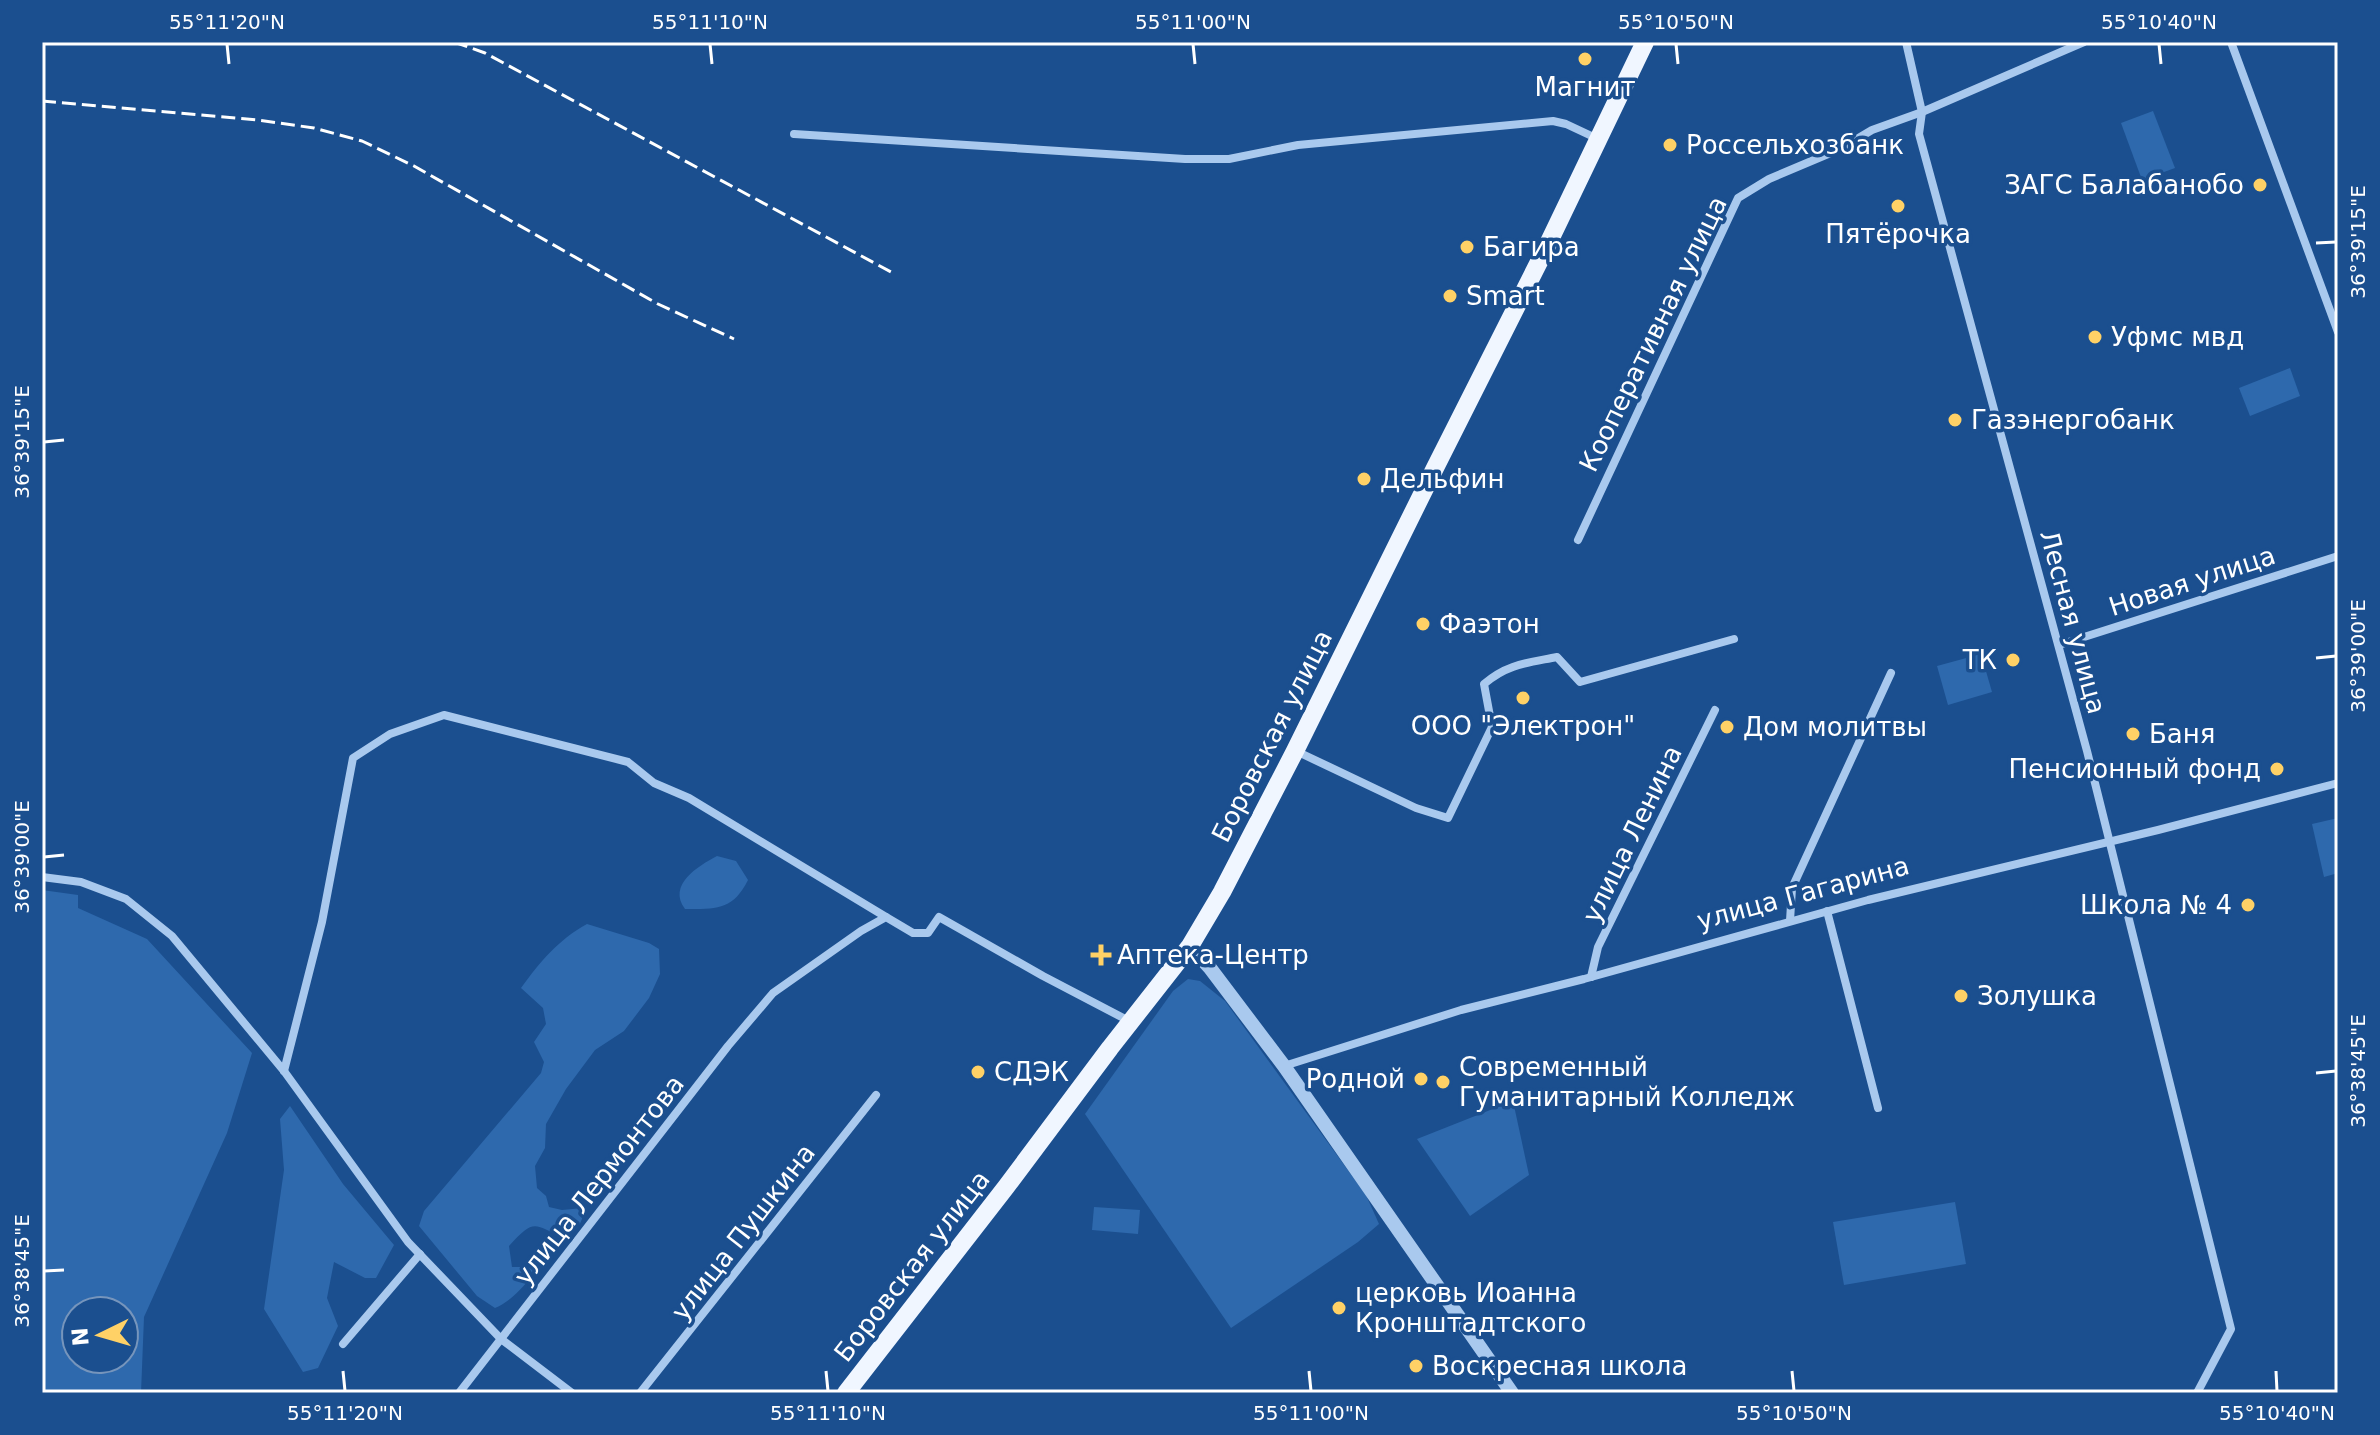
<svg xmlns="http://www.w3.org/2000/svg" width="2380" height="1435" viewBox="0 0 2380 1435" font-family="'DejaVu Sans',sans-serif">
<rect width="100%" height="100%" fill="#1b4f8f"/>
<g fill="#2e69ad" fill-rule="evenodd">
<polygon points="2153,111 2175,168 2142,180 2121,123"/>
<polygon points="2290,368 2300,396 2250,416 2239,388"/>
<polygon points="1981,654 1992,692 1948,705 1937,666"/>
<polygon points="2338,818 2338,873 2324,877 2312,824"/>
<path d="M717 856 736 861 748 880C733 910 717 909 685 909 667 885 698 866 717 856Z"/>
<path d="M42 890 78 895V908L147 939 252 1053 227 1133 144 1317 141 1393H42ZM124 1311V1359H76V1311Z"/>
<path d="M587 924 649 943 659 949 660 974 649 998 624 1031 595 1050 566 1089 546 1124 545 1148 535 1166 537 1188 546 1196 549 1207 562 1210 583 1208C585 1221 576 1231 565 1239 533 1224 535 1218 509 1246L512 1267H526L551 1249 556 1251C534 1269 521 1297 495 1308L477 1296 419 1226 424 1211 541 1073 544 1062 534 1042 546 1024 543 1008 521 988C540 962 558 940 587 924Z"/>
<polygon points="1188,979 1200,981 1225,1001 1366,1195 1379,1224 1358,1242 1231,1328 1085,1114 1173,991"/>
<polygon points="1513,1101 1529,1175 1470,1216 1417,1139"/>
<polygon points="290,1106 343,1184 394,1245 376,1278 365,1278 334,1262 327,1298 338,1326 318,1368 303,1372 264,1309 284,1170 280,1119"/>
<polygon points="1955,1202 1966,1264 1844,1285 1833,1222"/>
<polygon points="1094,1207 1140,1210 1138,1234 1092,1230"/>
</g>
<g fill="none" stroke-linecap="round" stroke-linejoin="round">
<g stroke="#a9c9ee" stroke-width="8">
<polyline points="1906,42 1922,112 1919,134 2087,751 2231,1329 2197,1393"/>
<polyline points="2231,42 2338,332"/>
<polyline points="794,134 1185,159 1229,159 1298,145 1553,121 1566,124 1598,139"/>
<polyline points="1578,540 1738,198 1769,179 1840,149 1872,130 1922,112 2084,42"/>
<polyline points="2059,645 2338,556"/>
<path d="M1296 751 1416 808 1448 818 1492 727 1484 684C1507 664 1527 663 1557 657L1580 682 1734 639"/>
<polyline points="42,877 81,882 126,899 172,936 284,1071 408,1242 501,1339 572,1393"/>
<polyline points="1827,911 1878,1108"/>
<polyline points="1790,921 1792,888 1891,673"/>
<polyline points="1591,977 1598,947 1715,710"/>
<polyline points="1284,1066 1461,1010 1584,979 1868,900 2158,830 2338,783"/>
<polyline points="284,1071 322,922 353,758 390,734 444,715 628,762 654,783 689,798 886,917"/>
<polyline points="343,1344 420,1254"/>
<polyline points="459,1393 728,1046 773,993 861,931 886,917 913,933 928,933 939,917 1043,976 1131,1022"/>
<polyline points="640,1393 876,1095"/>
</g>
<polyline stroke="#a9c9ee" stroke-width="14" points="1190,946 1210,968 1284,1066 1512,1393"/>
<polyline stroke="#f0f6ff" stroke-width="18" points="846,1393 1006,1187 1110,1048 1190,946 1222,892 1295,751 1435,468 1548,244 1645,42"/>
<g stroke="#fff" stroke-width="3" stroke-dasharray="14 6" stroke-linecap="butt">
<polyline points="454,42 485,53 891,272"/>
<polyline points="42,101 257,120 314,128 362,141 414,166 658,304 734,339"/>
</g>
</g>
<path fill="none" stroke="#fff" stroke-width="3" d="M227 44 229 64M710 44 712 64M1193 44 1195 64M1676 44 1678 64M2159 44 2161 64M2316 243 2336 242M44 442 64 440M2316 658 2336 656M44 857 64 855M2316 1073 2336 1071M44 1271 64 1270M343 1371 345 1391M826 1371 828 1391M1309 1371 1311 1391M1792 1371 1794 1391M2276 1371 2277 1391"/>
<g fill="#ffd166" stroke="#1b4f8f" stroke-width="3">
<circle cx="1585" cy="59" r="8"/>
<circle cx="1670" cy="145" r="8"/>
<circle cx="2260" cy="185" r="8"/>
<circle cx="1898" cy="206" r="8"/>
<circle cx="1467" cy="247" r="8"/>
<circle cx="1450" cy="296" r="8"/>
<circle cx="2095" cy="337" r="8"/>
<circle cx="1955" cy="420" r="8"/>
<circle cx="1364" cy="479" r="8"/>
<circle cx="1423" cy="624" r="8"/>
<circle cx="2013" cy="660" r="8"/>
<circle cx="1523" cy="698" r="8"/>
<circle cx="1727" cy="727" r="8"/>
<circle cx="2133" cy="734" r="8"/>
<circle cx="2277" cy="769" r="8"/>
<circle cx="2248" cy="905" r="8"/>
<path d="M1097 943h8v8h8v8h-8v8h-8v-8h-8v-8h8z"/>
<circle cx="1961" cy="996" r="8"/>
<circle cx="978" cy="1072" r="8"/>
<circle cx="1421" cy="1079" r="8"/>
<circle cx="1443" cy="1082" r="8"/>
<circle cx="1339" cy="1308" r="8"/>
<circle cx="1416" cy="1366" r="8"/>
</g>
<g text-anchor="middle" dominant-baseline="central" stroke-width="7" stroke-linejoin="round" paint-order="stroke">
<g font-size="26" fill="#fff" stroke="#1b4f8f" text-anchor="start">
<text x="1585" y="87" text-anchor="middle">Магнит</text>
<text x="1686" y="145">Россельхозбанк</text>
<text x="2244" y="185" text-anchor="end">ЗАГС Балабанобо</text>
<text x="1898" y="234" text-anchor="middle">Пятёрочка</text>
<text x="1483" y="247">Багира</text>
<text x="1466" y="296">Smart</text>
<text x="2111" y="337">Уфмс мвд</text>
<text x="1971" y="420">Газэнергобанк</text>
<text x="1380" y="479">Дельфин</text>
<text x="1439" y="624">Фаэтон</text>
<text x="1997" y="660" text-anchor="end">ТК</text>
<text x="1523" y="726" text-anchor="middle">ООО "Электрон"</text>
<text x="1743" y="727">Дом молитвы</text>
<text x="2149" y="734">Баня</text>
<text x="2261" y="769" text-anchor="end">Пенсионный фонд</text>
<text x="2232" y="905" text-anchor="end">Школа № 4</text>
<text x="1117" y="955">Аптека-Центр</text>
<text x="1977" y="996">Золушка</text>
<text x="1459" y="1067">Современный<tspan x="1459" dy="30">Гуманитарный Колледж</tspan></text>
<text x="994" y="1072">СДЭК</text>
<text x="1405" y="1079" text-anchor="end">Родной</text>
<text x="1355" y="1293">церковь Иоанна<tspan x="1355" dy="30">Кронштадтского</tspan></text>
<text x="1432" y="1366">Воскресная школа</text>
</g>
<g font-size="26" fill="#fff" stroke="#1b4f8f">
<text transform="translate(1653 334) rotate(-64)">Кооперативная улица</text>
<text transform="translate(2192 581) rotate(-18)">Новая улица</text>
<text transform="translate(2073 622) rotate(75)">Лесная улица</text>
<text transform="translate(1272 736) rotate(-63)">Боровская улица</text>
<text transform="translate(1632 834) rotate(-64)">улица Ленина</text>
<text transform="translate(1803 893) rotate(-15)">улица Гагарина</text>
<text transform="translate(599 1180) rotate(-52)">улица Лермонтова</text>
<text transform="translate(743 1232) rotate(-52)">улица Пушкина</text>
<text transform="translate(912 1266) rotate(-52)">Боровская улица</text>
</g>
</g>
<rect width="2380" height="1435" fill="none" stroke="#1b4f8f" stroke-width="88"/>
<g transform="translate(100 1335) rotate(265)"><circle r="38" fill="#1b4f8f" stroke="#7695bc" stroke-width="2"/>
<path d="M0-6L14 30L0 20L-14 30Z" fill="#ffd166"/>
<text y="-12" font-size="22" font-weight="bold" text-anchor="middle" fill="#ffffff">N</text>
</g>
<rect x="44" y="44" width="2292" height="1347" fill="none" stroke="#fff" stroke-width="3"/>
<g font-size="20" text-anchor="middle" fill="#fff">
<text x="227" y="29">55°11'20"N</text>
<text x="710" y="29">55°11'10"N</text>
<text x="1193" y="29">55°11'00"N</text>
<text x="1676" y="29">55°10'50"N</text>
<text x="2159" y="29">55°10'40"N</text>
<text transform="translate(2358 242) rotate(-90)" y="7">36°39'15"E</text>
<text transform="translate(22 442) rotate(-90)" y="7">36°39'15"E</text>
<text transform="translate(2358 656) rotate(-90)" y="7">36°39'00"E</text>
<text transform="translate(22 857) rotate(-90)" y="7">36°39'00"E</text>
<text transform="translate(2358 1071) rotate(-90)" y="7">36°38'45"E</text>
<text transform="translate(22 1271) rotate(-90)" y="7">36°38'45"E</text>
<text x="345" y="1420">55°11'20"N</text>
<text x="828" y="1420">55°11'10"N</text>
<text x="1311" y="1420">55°11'00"N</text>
<text x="1794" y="1420">55°10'50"N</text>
<text x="2277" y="1420">55°10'40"N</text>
</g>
</svg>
